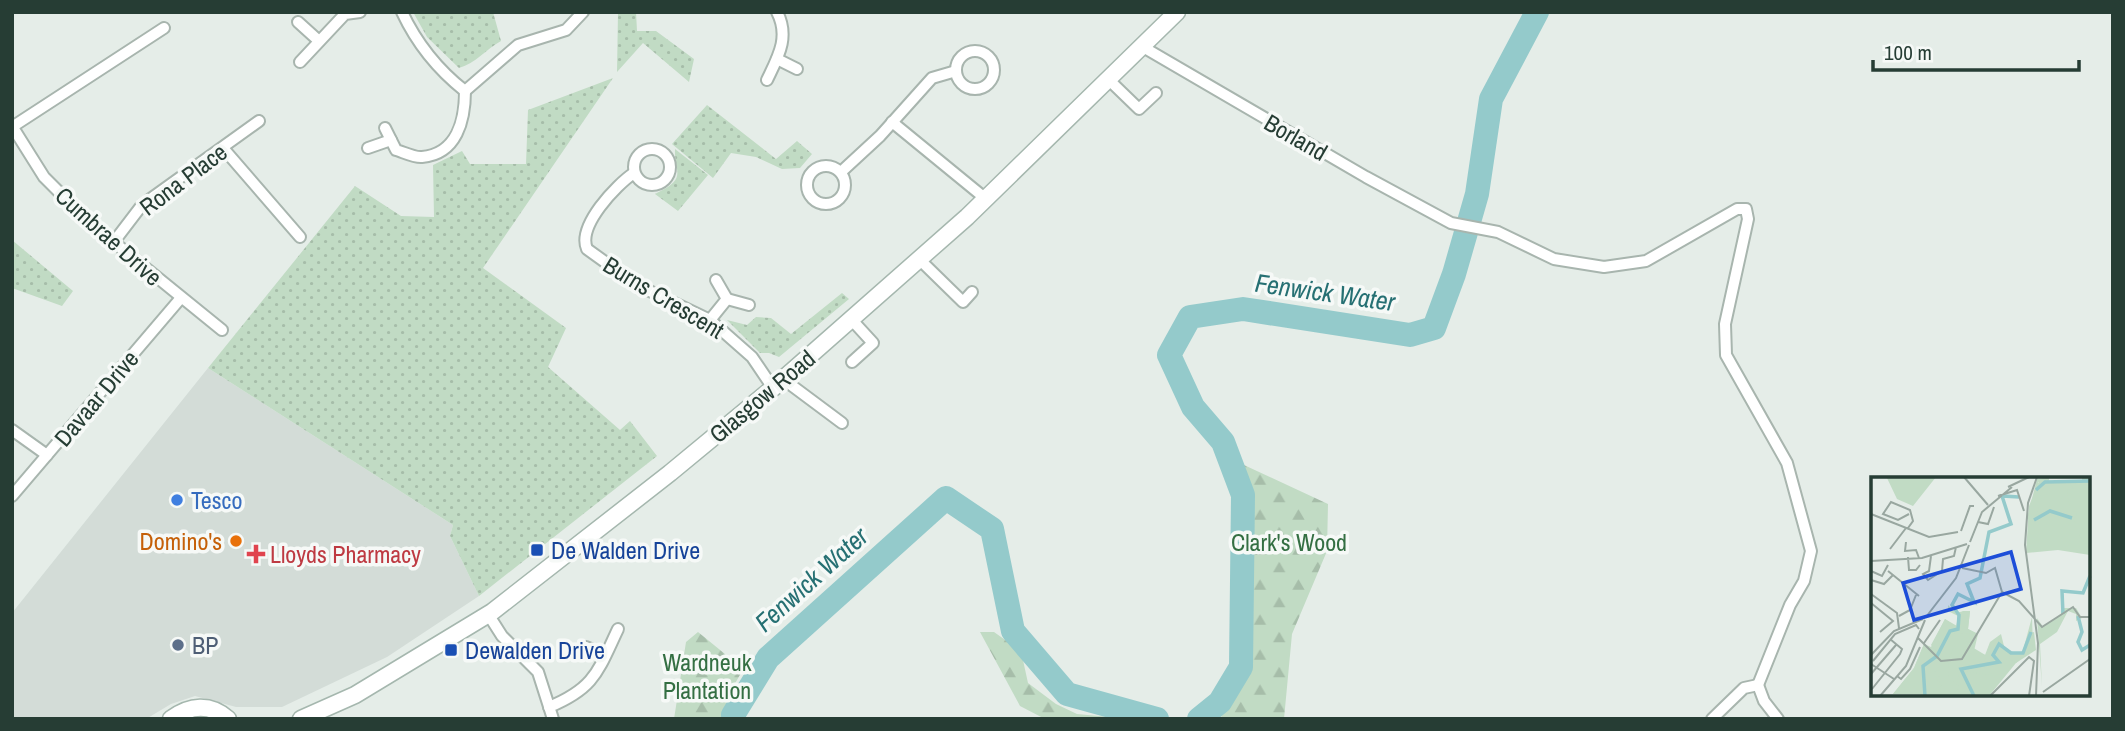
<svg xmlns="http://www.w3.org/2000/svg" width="2125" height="731" viewBox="0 0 2125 731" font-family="'Archivo Narrow',sans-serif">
<defs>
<pattern id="green-dots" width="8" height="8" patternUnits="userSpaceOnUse" patternTransform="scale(1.75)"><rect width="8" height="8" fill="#c1dbc4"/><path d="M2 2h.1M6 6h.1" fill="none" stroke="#a6bda9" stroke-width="1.8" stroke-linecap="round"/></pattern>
<pattern id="forest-firs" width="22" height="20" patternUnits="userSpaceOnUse" patternTransform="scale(1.75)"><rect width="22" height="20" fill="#c1dbc4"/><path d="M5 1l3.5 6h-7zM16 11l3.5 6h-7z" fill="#a6bda9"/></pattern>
</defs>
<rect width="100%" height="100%" fill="#e5ede8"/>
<polygon fill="#d3dcd7" points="208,368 453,525 450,536 479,596 387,657 282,707 236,707 195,696 171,704 146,719 12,719 12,613"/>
<g fill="url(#green-dots)">
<path d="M413 12H493L501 41C485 50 476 63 459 68L427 37Z"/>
<polygon points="618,12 636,12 637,31 656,31 694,59 689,82 643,43 617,72"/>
<polygon points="613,78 483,268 566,328 548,367 620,430 630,421 657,456 479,596 450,536 453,525 208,368 355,186 401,216 434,217 433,165 462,151 470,164 526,164 528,110"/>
<polygon points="707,105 776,159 797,141 812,154 800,168 782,169 756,157 731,153 713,178 672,144"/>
<path d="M675 149 708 175 678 211 655 194C689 178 674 173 675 149Z"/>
<polygon points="12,240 73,291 62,306 12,288"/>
<polygon points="842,293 849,299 779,357 769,353 760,353 727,320 747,325 756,317 771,318 791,334"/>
</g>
<g fill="url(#forest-firs)">
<polygon points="1244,465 1328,504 1327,551 1292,634 1284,719 1220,719 1243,678 1253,629 1248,566 1253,505"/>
<polygon points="698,632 725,654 741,673 733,687 727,719 674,719 686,642"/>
<polygon points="980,632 994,632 1021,651 1028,683 1056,704 1077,714 1131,719 1045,719 1020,706"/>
</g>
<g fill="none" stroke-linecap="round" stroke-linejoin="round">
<g stroke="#94cacb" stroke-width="24">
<polyline points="734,719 733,715 768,658 946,498 992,529 1013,631 1067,694 1157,719"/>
<polyline points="1199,719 1220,702 1241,667 1243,495 1223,442 1193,407 1169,355 1190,317 1243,309 1410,335 1434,328 1454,274 1477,194 1491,99 1537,12"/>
</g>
<defs>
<g id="minor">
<path d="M402 12C417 44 437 69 465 91L518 45 566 30 583 12"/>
<polyline points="298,22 319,41"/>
<polyline points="1143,47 1366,177 1451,223 1498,232 1554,259 1604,267 1646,261 1737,209 1746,209 1748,219 1725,324 1726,355 1787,463 1811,551 1804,581 1790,605 1758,685"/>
<circle cx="975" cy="70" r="19"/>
<polyline points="777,59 797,69"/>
<polyline points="300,62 345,14 360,12"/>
<path d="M767 80C778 57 790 37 777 12"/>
<polyline points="1109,80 1139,109 1156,93"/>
<polyline points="892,122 986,199"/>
<polyline points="12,126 44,177 89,222 222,330"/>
<polyline points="12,127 164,28"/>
<path d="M385 128 396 150C403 152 415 158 422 157 457 154 465 120 465 91"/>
<polyline points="223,148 300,237"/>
<polyline points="368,148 391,140"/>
<circle cx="652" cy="167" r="18"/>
<circle cx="826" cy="185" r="19"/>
<polyline points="841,172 880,136 932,78 956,71"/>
<path d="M634 173C616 185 577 226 587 249L637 285 710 320 752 357 773 388"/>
<polyline points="113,243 142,205 259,121"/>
<polyline points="919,259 963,302 972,292"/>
<polyline points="727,299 749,305"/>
<polyline points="851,319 873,343 852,362"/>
<polyline points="710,320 727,299 716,280"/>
<polyline points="783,379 842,423"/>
<polyline points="12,430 47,455"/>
<polyline points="12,496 180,299"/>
<polyline points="488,614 502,636 538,672 553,719"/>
<polyline points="586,647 605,655"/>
<polyline points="1758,685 1764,701 1778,719"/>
<path d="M549 707C595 688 598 671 618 629"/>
<polyline points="1712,719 1744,688 1758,685"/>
</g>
<g id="secondary">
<path d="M171 719C190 705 210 703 228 719"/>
<polyline points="301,719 355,695 492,612 670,473 773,388 967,217 1177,12"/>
</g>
</defs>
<use href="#minor" stroke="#a8b5ae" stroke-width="14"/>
<use href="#secondary" stroke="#a5b7ae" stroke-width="19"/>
<use href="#minor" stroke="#fff" stroke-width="10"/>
<use href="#secondary" stroke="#fff" stroke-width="16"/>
</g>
<circle fill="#3f7fe0" stroke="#f6f9f7" stroke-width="2.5" cx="177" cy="500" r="7"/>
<circle fill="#e8710a" stroke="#f6f9f7" stroke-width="2.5" cx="236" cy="541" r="7"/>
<g fill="#1a4fb4" stroke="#f6f9f7" stroke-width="2.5">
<rect x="530" y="543" width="14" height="14" rx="3.5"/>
<rect x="444" y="643" width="14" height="14" rx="3.5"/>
</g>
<path fill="#e0444e" stroke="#f6f9f7" stroke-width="2.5" d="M252.5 543.5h7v7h7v7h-7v7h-7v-7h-7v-7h7z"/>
<circle fill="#5c6f8a" stroke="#f6f9f7" stroke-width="2.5" cx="178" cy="645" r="7"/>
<g text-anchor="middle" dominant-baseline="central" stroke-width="7" stroke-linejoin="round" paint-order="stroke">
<g font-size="24" fill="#263d34" stroke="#f6f9f7">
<text transform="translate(1296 137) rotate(30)">Borland</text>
<text transform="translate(183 179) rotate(-37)">Rona Place</text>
<text transform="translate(109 236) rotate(42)">Cumbrae Drive</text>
<text transform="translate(664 297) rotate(31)">Burns Crescent</text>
<text transform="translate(762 396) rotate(-40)">Glasgow Road</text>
<text transform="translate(96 398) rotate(-50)">Davaar Drive</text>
</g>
<g font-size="24" fill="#366cbe" stroke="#f6f9f7" text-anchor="start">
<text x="191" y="500">Tesco</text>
</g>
<g font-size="24" fill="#c56008" stroke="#f6f9f7" text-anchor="end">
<text x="222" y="541">Domino's</text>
</g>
<g font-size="24" fill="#346f43" stroke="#f6f9f7">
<text x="1289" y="542">Clark's Wood</text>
<text x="707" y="662">Wardneuk<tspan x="707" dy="28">Plantation</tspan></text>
</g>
<g font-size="24" fill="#164399" stroke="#f6f9f7" text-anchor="start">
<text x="551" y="550">De Walden Drive</text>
<text x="465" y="650">Dewalden Drive</text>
</g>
<g font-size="24" fill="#be3a42" stroke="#f6f9f7" text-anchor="start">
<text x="270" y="554">Lloyds Pharmacy</text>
</g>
<g font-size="24" fill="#4e5e75" stroke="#f6f9f7" text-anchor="start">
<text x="192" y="645">BP</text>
</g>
<g font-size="26" font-style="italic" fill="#267073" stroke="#f6f9f7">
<text transform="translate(1325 292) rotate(8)">Fenwick Water</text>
<text transform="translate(811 579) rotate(-42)">Fenwick Water</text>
</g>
</g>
<g transform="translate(1871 477)">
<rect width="219" height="219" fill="#e5ede8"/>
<path d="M65 0 42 29 26 22 16 1ZM168 4H219V78L187 73 155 76 158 29ZM99 134 97 152 107 157 103 174 114 178 119 165 130 157 134 173 151 177 158 157 163 155 165 173 145 186 118 219 22 217 43 191 53 167 60 170 74 142 85 150 88 135Z" fill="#c1dbc4"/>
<path d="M178 0V4L167 5 171 24 162 44 156 42 166 2ZM211 0H219V40H206L219 53V73L208 58 213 52 202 44 206 37 199 31 196 13 203 11 198 7 218 4H211ZM190 115 193 131H205L211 141 205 144V137L197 134 186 155 169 167 171 210 166 141 172 150 190 137ZM77 128 87 138V151L78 154 72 164 88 153V136L92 134H99L97 152 107 157 88 156V162L101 167 97 174 94 167H85L77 182 71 183V165L67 176 60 168 74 142 86 149 87 139 77 134ZM161 140 162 171 145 186 137 181 119 198 92 194 104 216V219L91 193 123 189 130 184 123 178 130 167 139 176 151 177ZM53 167 66 178 58 184 67 178 69 185 77 186 78 202 92 211 96 209 86 197V184L101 170 116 179 113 185 104 182 94 187 110 188 89 192 103 219 87 212 81 219H57L71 209 64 199 69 200 68 193 55 197 52 219 46 215 22 217 43 191Z" fill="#c1dbc4"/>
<path fill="none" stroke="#94cacb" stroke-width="3.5" d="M165 13 174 5 219 4M163 43 179 34 201 41M192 137 191 114 212 116 219 99M207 139 211 155 207 165 211 173 219 168M54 219 52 189 66 179 79 154 87 152 88 138 81 128 87 117 103 125 96 107 109 101 118 55 140 47 131 19 148 20M103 219 90 192 128 185 122 178 128 167 140 176H152L160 155"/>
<path fill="none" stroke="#99a7a0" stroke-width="2" d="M93 0 117 28M137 10 158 0M127 19 146 13 153 34M0 37 58 60 87 55M107 45 117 47 123 30M37 51 42 44 39 33 20 25 12 37 27 43 38 37M90 54 99 29H103M35 65 34 74 45 73 48 81M99 65 111 35 141 10M19 72 35 51M60 79 58 94 52 97 57 103 71 94 72 82 83 79 85 70M37 80 38 93H45L49 88M0 84 51 81 96 67M91 91 115 96 124 91 131 115M0 94 11 99 17 88M17 94 48 119M0 103 13 107 22 98M131 115 148 124 171 150 202 130 209 140H219M0 117 26 136 28 151M0 126 22 144 9 155M28 139 39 133 45 118M55 140 85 101 98 68M47 161 70 184 91 182 131 115M53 166 69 143M0 178 23 154 52 142M2 184 24 157 45 148 48 152M0 187 23 202M0 197 25 168M26 199 30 202 39 192 49 170M1 212 29 177 31 172 19 162M172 215 219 182M9 219 35 189 54 143M119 219 158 180 163 184 158 219M165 219 167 166 154 68 157 26 166 0"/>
<path fill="#1d4ed8" fill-opacity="0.15" stroke="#1d4ed8" stroke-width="3.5" d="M140 75 150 112 43 143 32 106Z"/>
<rect width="219" height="219" fill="none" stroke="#263d34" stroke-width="3.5"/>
</g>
<rect width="2125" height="731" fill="none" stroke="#263d34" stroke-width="28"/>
<path d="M1873 60v10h206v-10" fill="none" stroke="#263d34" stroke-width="3.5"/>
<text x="1884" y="60" font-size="21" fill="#263d34" stroke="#f6f9f7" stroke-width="5" paint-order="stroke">100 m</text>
</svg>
